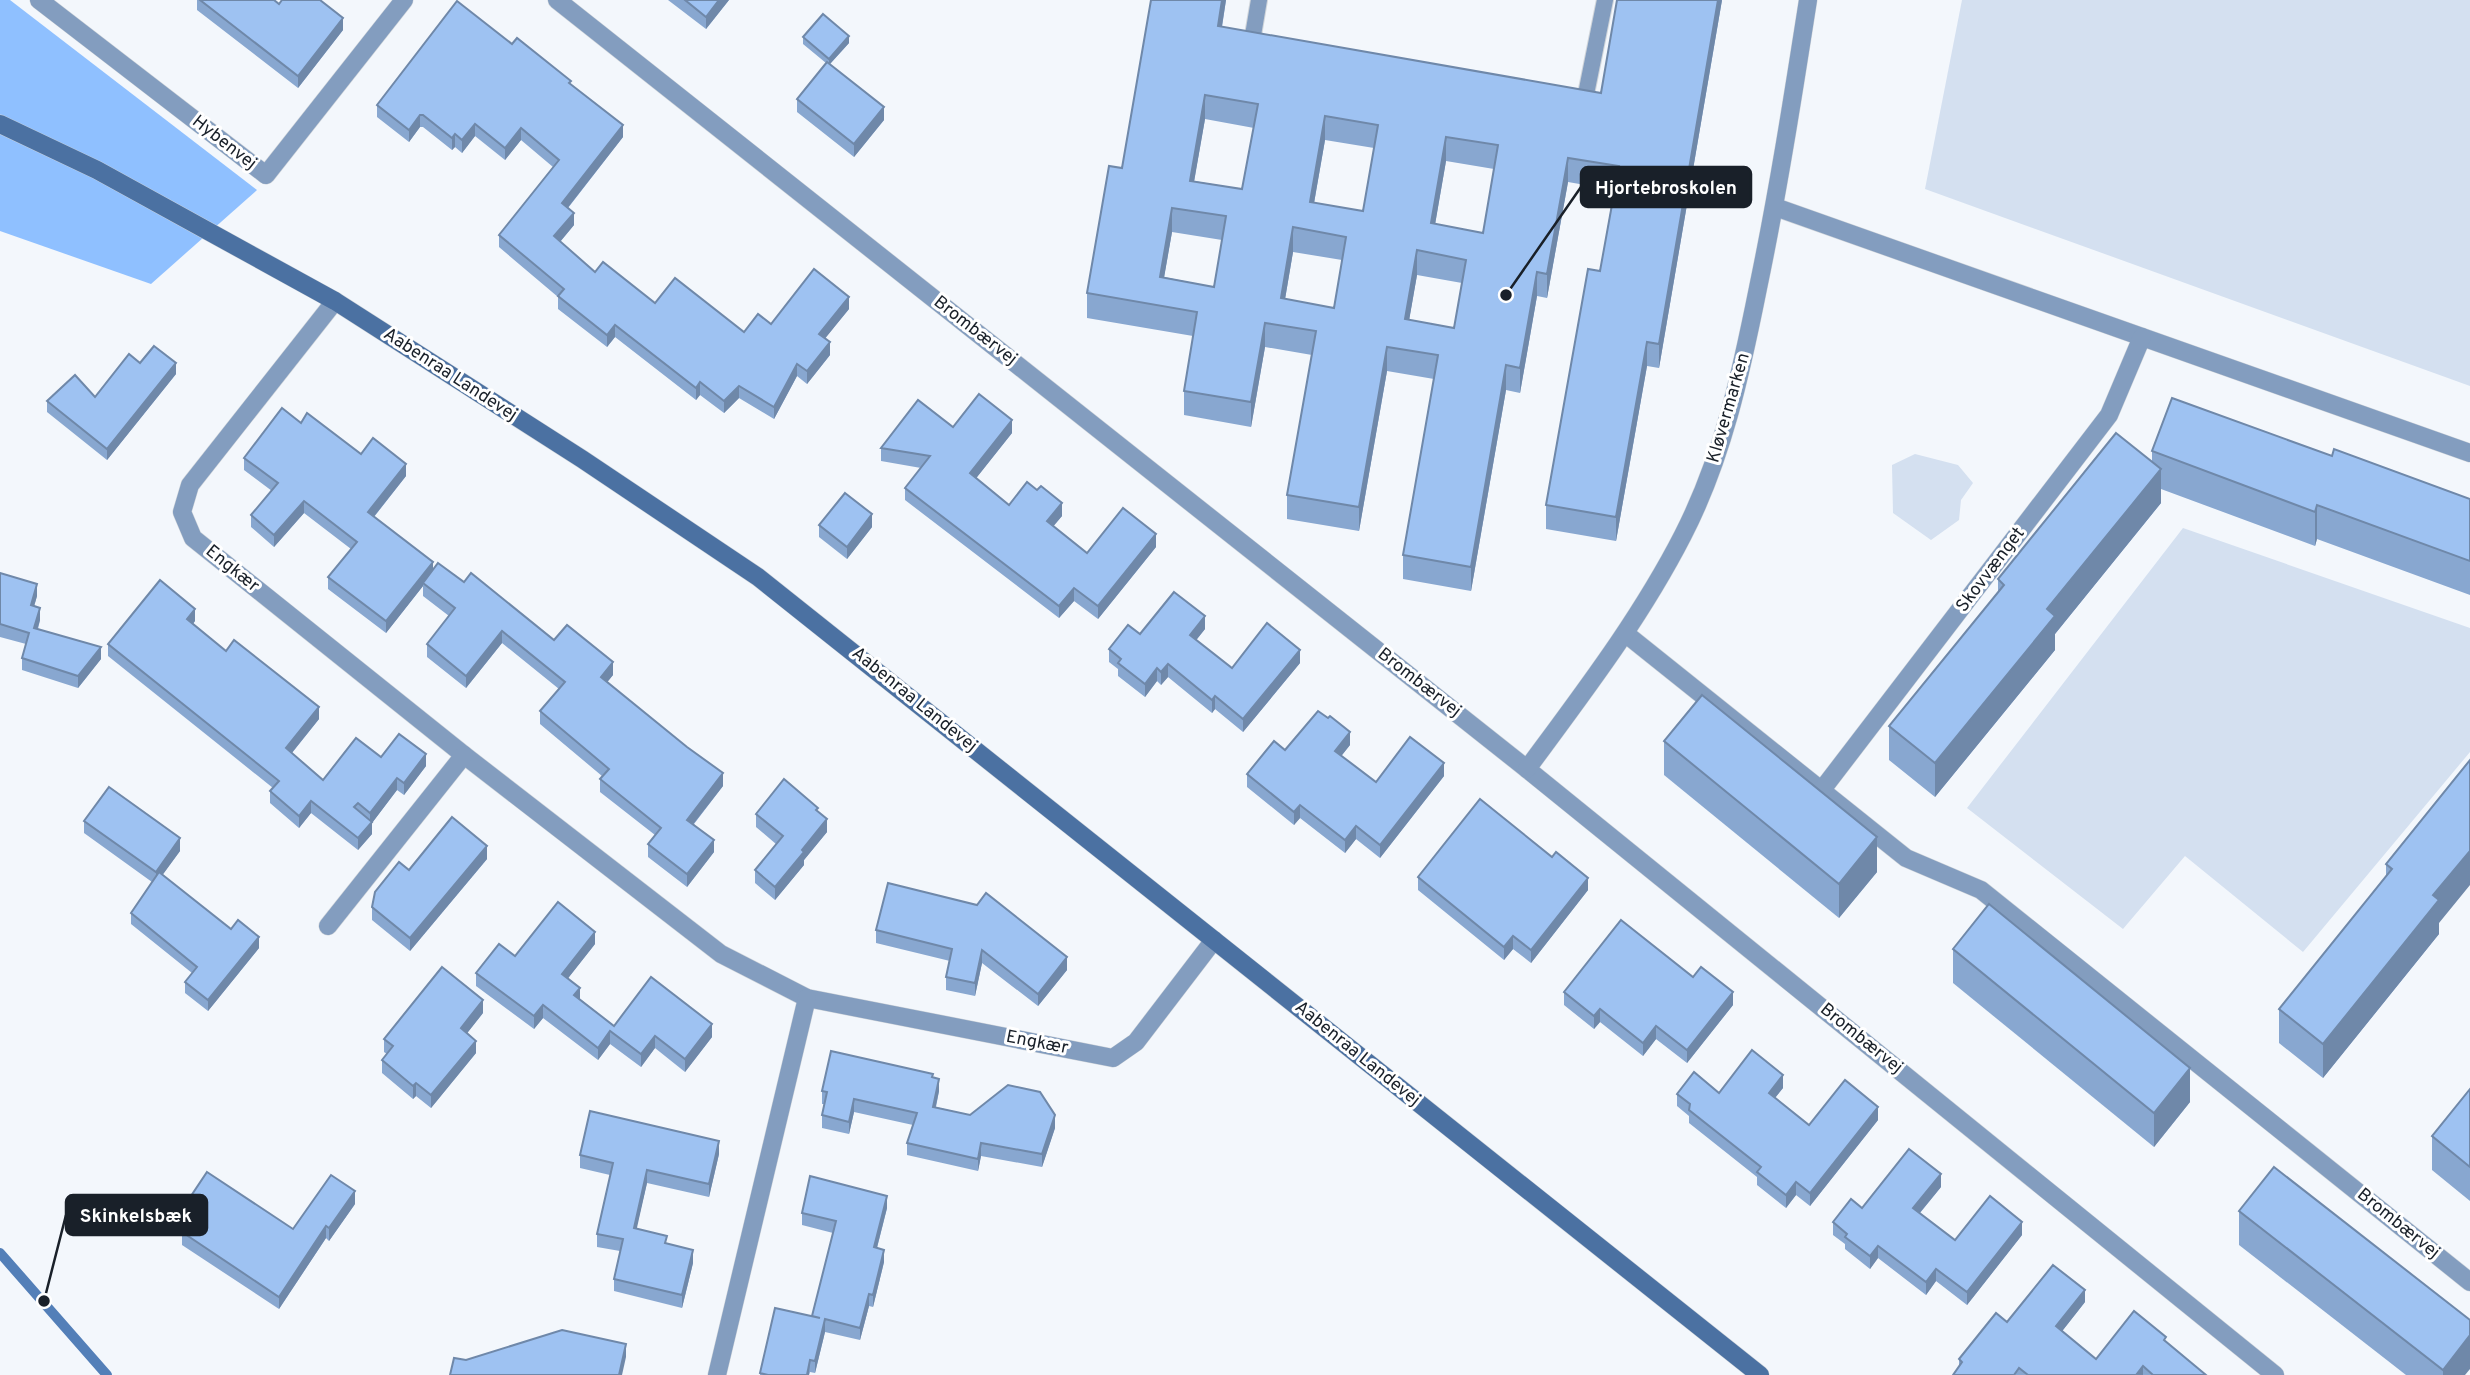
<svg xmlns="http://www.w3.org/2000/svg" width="2470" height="1375" viewBox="0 0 2470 1375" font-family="Overpass,sans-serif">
<rect width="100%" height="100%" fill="#f3f7fc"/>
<g fill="#d4e0f0">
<polygon points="1962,0 2470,0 2470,386 1925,189"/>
<polygon points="1915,454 1958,465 1973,483 1961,500 1959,520 1931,540 1893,513 1892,465"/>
<polygon points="2183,528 2470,628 2470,752 2303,952 2185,856 2123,929 1967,808"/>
</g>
<polygon fill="#8fc0ff" points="0,0 10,0 257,190 151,284 0,231"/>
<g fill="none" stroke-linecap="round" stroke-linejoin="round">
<polyline stroke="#537fb8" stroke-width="10" points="0,1253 107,1375"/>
<defs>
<g id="lane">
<polyline points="1255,47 1251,47 1259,0"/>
<polyline points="1577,102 1584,104 1605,0"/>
</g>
<g id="street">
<polyline points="39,0 266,175 404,0"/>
<polyline points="557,0 1527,769 2275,1375"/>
<polyline points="1775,207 2470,453"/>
<polyline points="335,301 190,485 182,512 193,538 464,755 721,954 807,998 1113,1058 1136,1042 1214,940"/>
<polyline points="1626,634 1906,858 1981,890 2470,1282"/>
<path d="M1527 769C1583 693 1640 619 1683 535 1723 457 1741 373 1758 288 1778 192 1793 96 1808 0"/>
<polyline points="1821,791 2109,415 2142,337"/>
<polyline points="328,926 464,755"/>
<polyline points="717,1375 807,998"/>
</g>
<polyline id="secondary" points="0,124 97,170 335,301 582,459 758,577 1760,1375"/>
</defs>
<use href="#lane" stroke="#d0d5da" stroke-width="18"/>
<use href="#street" stroke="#d0d5da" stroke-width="19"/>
<use href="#secondary" stroke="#d0d5da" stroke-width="19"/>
<use href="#lane" stroke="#839dbf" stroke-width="16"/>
<use href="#street" stroke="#839dbf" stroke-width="18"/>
<use href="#secondary" stroke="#4b71a2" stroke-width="18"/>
</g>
<g fill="#88a7d0" fill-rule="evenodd">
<polygon points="197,0 274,0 279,4 343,30 298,88 197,10"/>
<polygon points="668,0 729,0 706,29"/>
<path d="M1151 0H1226L1222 27 1601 93 1722 0 1659 368 1647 366 1616 541 1546 529V505L1600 271 1614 190 1568 182 1547 298 1537 296 1520 393 1506 390 1471 591 1403 579V555L1434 379 1387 371 1359 531 1287 519V495L1312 355 1265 347 1251 427 1184 415V391L1193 336 1087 318V293L1122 168ZM1205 119 1254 128 1242 189 1194 181ZM1325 140 1374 148 1363 211 1314 203ZM1446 161 1494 169 1483 233 1435 224ZM1172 232 1222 240 1214 287 1164 277ZM1293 252 1342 260 1334 308 1285 299ZM1417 275 1462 283 1454 328 1409 320Z"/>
<polygon points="803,37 849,43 830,64 884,120 854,157 797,112 797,99 826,63 803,44"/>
<polygon points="512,44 571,84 623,137 568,208 574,225 560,242 595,272 655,303 744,332 771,324 849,309 825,338 830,355 807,384 797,376 774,419 739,398 724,413 700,395 696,400 615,337 607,347 558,309 558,297 499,247 499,235 553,167 521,140 505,160 475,136 462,153 455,147 452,150 423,127 420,127 409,142 377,117 377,105"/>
<polygon points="140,363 176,374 107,460 47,412 47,401 95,397"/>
<polygon points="301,423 406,476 374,517 433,570 464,582 554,640 613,675 607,682 723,786 694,824 714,852 687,887 648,857 648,844 655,835 600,792 600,779 602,776 540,724 540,711 559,689 502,643 466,688 427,657 427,644 449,616 423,596 423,586 386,633 328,589 328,577 351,549 304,513 274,547 251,527 251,515 272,491 244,470 244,458"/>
<polygon points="953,427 1012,433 976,478 1009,505 1062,516 1053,526 1087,553 1156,547 1098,619 1074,601 1059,618 905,500 905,488 921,468 881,461 881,448"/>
<polygon points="2152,451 2332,456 2470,499 2470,595 2317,539 2315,546 2161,489 2161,503 2055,634 2055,650 1935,797 1889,760 1889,726 1998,592 1998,579 2152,462"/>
<polygon points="819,525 872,527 847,559 819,537"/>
<polygon points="0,573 37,596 34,606 40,620 38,629 101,659 78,688 22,670 22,658 26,644 0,637"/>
<polygon points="195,621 193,624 226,651 319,719 292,753 323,780 381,757 426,766 404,795 397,790 372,823 372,834 358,850 311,813 299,828 270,803 270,791 273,788 108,656 108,644"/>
<polygon points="1205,629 1196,640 1232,668 1300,663 1243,732 1215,709 1212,713 1168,677 1161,685 1157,681 1145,697 1118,676 1118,669 1109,662 1109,649 1140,634"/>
<polygon points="1664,741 1877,872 1839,918 1664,775"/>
<polygon points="1350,745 1341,756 1376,782 1444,776 1380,858 1356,839 1345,853 1300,818 1294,825 1247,787 1247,774 1285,750"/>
<polygon points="2470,760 2439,923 2439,934 2323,1078 2279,1043 2279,1009 2386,877 2386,864"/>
<polygon points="818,811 827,832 804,860 804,865 775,900 755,883 755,870 776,844 756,827 756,814"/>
<polygon points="84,821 180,851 162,875 231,929 259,948 208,1011 185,993 185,982 192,973 131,924 131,913 152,882 84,833"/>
<polygon points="487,859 410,951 372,920 372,907 409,870"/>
<polygon points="1418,877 1588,890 1531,963 1513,949 1504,960 1418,890"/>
<polygon points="977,905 1067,970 1038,1006 982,963 975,996 946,990 946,977 950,961 876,943 876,930"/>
<polygon points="595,944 568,978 580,999 614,1026 712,1037 685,1072 655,1048 641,1067 610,1044 598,1060 543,1018 534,1029 476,986 476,973 515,956"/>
<polygon points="1953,949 2190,1102 2154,1147 1953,983"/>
<polygon points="1693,977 1733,1005 1687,1063 1656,1039 1643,1056 1600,1022 1594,1029 1564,1005 1564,992"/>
<polygon points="483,1013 467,1033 476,1053 431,1108 416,1096 413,1099 382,1073 382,1060 387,1054 384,1052 384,1039"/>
<polygon points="933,1077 939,1091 936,1107 970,1115 1055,1128 1042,1167 981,1156 978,1171 907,1155 907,1143 913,1125 854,1112 849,1134 822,1128 822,1115 824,1104 822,1104 822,1091"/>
<polygon points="1783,1088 1775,1098 1809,1125 1878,1120 1810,1206 1796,1195 1786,1208 1757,1185 1757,1177 1689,1123 1689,1116 1677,1106 1677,1094 1719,1093"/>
<polygon points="2470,1089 2470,1201 2432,1170 2432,1136"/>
<polygon points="719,1154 709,1197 647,1183 636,1229 667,1244 693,1263 682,1308 614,1291 614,1279 620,1251 597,1247 597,1234 610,1175 580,1168 580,1155"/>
<polygon points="1941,1187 1920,1213 1955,1240 2022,1235 1967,1305 1936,1281 1926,1295 1878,1258 1870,1269 1845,1249 1845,1244 1833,1235 1833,1222 1862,1208"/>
<polygon points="189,1199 293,1229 355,1204 329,1241 326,1238 279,1309 182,1245 182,1232 193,1214 189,1211"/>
<polygon points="887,1208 877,1248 884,1262 873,1307 869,1306 860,1340 825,1332 815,1373 810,1372 809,1375 760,1375 760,1373 812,1316 833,1233 802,1225 802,1213"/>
<polygon points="2239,1211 2465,1375 2406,1375 2239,1245"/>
<polygon points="2085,1302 2062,1331 2096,1359 2166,1342 2206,1375 1953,1375 1959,1366 1959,1359 2007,1322"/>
</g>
<g fill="#6f88a9">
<polygon points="719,0 729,0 706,29 706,17"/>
<polygon points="1222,0 1226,0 1218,51 1218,26"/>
<polygon points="1718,0 1722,0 1659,368 1659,344"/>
<polygon points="343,18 343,30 298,88 298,76"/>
<polygon points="849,36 849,43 829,65 829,59"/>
<polygon points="1205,95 1205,119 1190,205 1190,181"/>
<polygon points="884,107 884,120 854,157 854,144"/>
<polygon points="420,115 420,127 409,142 409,130"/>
<polygon points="1325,116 1325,140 1310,226 1310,202"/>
<polygon points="475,124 475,136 462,153 462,140"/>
<polygon points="623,125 623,137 562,215 562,203"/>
<polygon points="521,128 521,140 505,160 505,148"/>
<polygon points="455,134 455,147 452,150 452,138"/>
<polygon points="1446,137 1446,161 1431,248 1431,223"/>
<polygon points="1568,158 1568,182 1547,298 1547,274"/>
<polygon points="1172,208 1172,232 1160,301 1160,277"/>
<polygon points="574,213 574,225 554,249 554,236"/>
<polygon points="1293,227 1293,252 1281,323 1281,298"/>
<polygon points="1417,250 1417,275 1405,344 1405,319"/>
<polygon points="1537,272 1537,296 1520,393 1520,368"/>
<polygon points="849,297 849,309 819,346 819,334"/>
<polygon points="1265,323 1265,347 1251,427 1251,402"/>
<polygon points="615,325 615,337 607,347 607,335"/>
<polygon points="830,342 830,355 807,384 807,371"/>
<polygon points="1647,342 1647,366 1616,541 1616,517"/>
<polygon points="1387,347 1387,371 1359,531 1359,507"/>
<polygon points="176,363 176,374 107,460 107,449"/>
<polygon points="797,364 797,376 774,419 774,407"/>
<polygon points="1506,365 1506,390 1471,591 1471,567"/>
<polygon points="700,382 700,395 696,400 696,388"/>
<polygon points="739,386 739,398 724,413 724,401"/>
<polygon points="1012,420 1012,433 970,486 970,473"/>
<polygon points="406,464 406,476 368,524 368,512"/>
<polygon points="2161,469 2161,503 2055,634 2055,650 1935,797 1935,763 2047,609"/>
<polygon points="304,501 304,513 274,547 274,535"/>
<polygon points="1062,503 1062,516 1047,534 1047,521"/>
<polygon points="2317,505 2317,539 2315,546 2315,512"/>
<polygon points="872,514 872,527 847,559 847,547"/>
<polygon points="1156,534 1156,547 1098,619 1098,606"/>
<polygon points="433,562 433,574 423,583 423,586 386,633 386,621"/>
<polygon points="37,584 37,596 31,617 31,605"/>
<polygon points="1074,588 1074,601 1059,618 1059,606"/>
<polygon points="40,608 40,620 34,640 34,628"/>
<polygon points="195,609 195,621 187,631 187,619"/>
<polygon points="1205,616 1205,629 1190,648 1190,635"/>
<polygon points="502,631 502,643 466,688 466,676"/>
<polygon points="101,647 101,659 78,688 78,676"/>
<polygon points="1300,650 1300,663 1243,732 1243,719"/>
<polygon points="613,662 613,675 601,690 601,677"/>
<polygon points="1168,664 1168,677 1161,685 1161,672"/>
<polygon points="1157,668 1157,681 1145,697 1145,684"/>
<polygon points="1215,696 1215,709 1212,713 1212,700"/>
<polygon points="319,707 319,719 286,760 286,748"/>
<polygon points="1350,732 1350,745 1335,764 1335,751"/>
<polygon points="426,754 426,766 404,795 404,783"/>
<polygon points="1444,763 1444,776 1380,858 1380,845"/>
<polygon points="723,773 723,786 687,832 687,820"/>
<polygon points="397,778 397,790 372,823 372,834 358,850 358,838 370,824 370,813"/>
<polygon points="311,801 311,813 299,828 299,816"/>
<polygon points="1300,805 1300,818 1294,825 1294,812"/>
<polygon points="827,819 827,832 804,860 804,865 775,900 775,887 802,850"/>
<polygon points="1356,826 1356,839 1345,853 1345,840"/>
<polygon points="1877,837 1877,872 1839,918 1839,884"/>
<polygon points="180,838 180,851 156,884 156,872"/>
<polygon points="714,840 714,852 687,887 687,874"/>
<polygon points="487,846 487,859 410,951 410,938"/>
<polygon points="2470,851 2470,885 2439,923 2439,934 2323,1078 2323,1044 2433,895"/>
<polygon points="1588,878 1588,890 1531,963 1531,950"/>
<polygon points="595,932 595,944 562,986 562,974"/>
<polygon points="1513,936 1513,949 1504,960 1504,947"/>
<polygon points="259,937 259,948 208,1011 208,1000"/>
<polygon points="982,950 982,963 975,996 975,983"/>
<polygon points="1067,957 1067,970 1038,1006 1038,994"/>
<polygon points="580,988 580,1000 574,995"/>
<polygon points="1733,992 1733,1005 1687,1063 1687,1050"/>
<polygon points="483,1000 483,1013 461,1041 461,1028"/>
<polygon points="543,1005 543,1018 534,1029 534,1016"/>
<polygon points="1600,1009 1600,1022 1594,1029 1594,1016"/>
<polygon points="712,1024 712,1037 685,1072 685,1059"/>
<polygon points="1656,1026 1656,1039 1643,1056 1643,1043"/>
<polygon points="610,1031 610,1044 598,1060 598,1048"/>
<polygon points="655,1036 655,1048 641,1067 641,1054"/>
<polygon points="476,1041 476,1053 431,1108 431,1095"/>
<polygon points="2190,1068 2190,1102 2154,1147 2154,1113"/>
<polygon points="1783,1075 1783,1088 1769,1105 1769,1093"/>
<polygon points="939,1079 939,1091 933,1119 933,1107"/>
<polygon points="416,1083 416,1096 413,1099 413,1086"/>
<polygon points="854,1099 854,1112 849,1134 849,1122"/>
<polygon points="1878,1107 1878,1120 1810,1206 1810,1193"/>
<polygon points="1055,1115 1055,1128 1042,1167 1042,1154"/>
<polygon points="719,1141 719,1154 709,1197 709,1184"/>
<polygon points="981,1143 981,1156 978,1171 978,1159"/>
<polygon points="647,1170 647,1183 634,1241 634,1228"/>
<polygon points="1941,1174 1941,1187 1913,1221 1913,1208"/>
<polygon points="1796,1182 1796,1195 1786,1208 1786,1195"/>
<polygon points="355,1191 355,1204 329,1241 329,1228"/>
<polygon points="887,1196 887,1208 874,1259 874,1247"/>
<polygon points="2022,1222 2022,1235 1967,1305 1967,1292"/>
<polygon points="326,1226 326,1238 279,1309 279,1297"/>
<polygon points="1878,1246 1878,1258 1870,1269 1870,1256"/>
<polygon points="693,1250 693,1263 682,1308 682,1295"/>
<polygon points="884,1250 884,1262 873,1307 873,1295"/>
<polygon points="1936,1269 1936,1281 1926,1295 1926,1282"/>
<polygon points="2085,1290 2085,1302 2056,1339 2056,1326"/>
<polygon points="869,1294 869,1306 860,1340 860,1328"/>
<polygon points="825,1319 825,1332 815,1373 815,1361"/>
<polygon points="2470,1335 2470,1369 2465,1375 2443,1375 2443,1370"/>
<polygon points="626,1344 626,1357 622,1375 619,1375"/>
<polygon points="810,1360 809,1375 807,1375"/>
<polygon points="2143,1366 2143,1375 2136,1375"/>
</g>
<g fill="#9ec2f2" stroke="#6f88a9" stroke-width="2" fill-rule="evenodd">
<polygon points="200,0 274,0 279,4 282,0 320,0 343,18 298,76"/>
<polygon points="685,0 719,0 706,17"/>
<path d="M1151 0H1222L1218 26 1601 93 1617 0H1718L1659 344 1647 342 1616 517 1546 505 1588 269 1600 271 1619 166 1568 158 1547 274 1537 272 1520 368 1506 365 1471 567 1403 555 1438 355 1387 347 1359 507 1287 495 1316 331 1265 323 1251 402 1184 391 1197 312 1087 293 1109 166 1122 168ZM1205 95 1258 104 1242 189 1190 181ZM1325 116 1378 125 1363 211 1310 202ZM1446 137 1498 145 1483 233 1431 223ZM1172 208 1226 216 1214 287 1160 277ZM1293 227 1346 237 1334 308 1281 298ZM1417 250 1466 260 1454 328 1405 319Z"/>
<polygon points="457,1 512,44 517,38 571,81 569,83 623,125 562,203 574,213 554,236 595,272 603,262 655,303 675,278 744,332 758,314 771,324 814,269 849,297 819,334 830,342 807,371 797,364 774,407 739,386 724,401 700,382 696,388 615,325 607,335 558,296 564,289 499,235 559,160 521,128 505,148 475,124 462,140 455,134 452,138 423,115 420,115 409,130 377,105"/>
<polygon points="823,14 849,36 829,59 803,37"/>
<polygon points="827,62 884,107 854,144 797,99"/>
<polygon points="154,346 176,363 107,449 47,401 75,375 95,397 129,354 140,363"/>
<polygon points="979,394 1012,420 970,473 1009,505 1027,482 1037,490 1041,486 1062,503 1047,521 1087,553 1123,508 1156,534 1098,606 1074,588 1059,606 905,488 930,456 881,448 918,400 953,427"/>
<polygon points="2172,398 2332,456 2334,449 2470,499 2470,561 2317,505 2315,512 2152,451"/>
<polygon points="282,408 301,423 307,413 361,454 373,438 406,464 368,512 433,562 386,621 328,577 357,542 304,501 274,535 251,515 278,483 244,458"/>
<polygon points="2116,433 2161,469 2047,609 2055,616 1935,763 1889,726 2004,585 1998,579"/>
<polygon points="845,493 872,514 847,547 819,525"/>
<polygon points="438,563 464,582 471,573 554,640 567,625 613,662 601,677 687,747 723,773 687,820 714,840 687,874 648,844 661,828 600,779 609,769 540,711 565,682 502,631 466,676 427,644 455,608 423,583"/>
<polygon points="0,573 37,584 31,605 40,608 34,628 101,647 78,676 22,658 29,633 0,624"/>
<polygon points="160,580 195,609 187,619 226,651 234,640 319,707 286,748 323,780 356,738 381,757 399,734 426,754 404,783 397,778 370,813 358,803 354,807 372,822 358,838 311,801 299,816 270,791 279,781 108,644"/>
<polygon points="1174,592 1205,616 1190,635 1232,668 1267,623 1300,650 1243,719 1215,696 1212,700 1168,664 1161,672 1157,668 1145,684 1118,663 1121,659 1109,649 1128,625 1140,634"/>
<polygon points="1702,695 1877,837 1839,884 1664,741"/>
<polygon points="1318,711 1328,718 1330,716 1350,732 1335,751 1376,782 1410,737 1444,763 1380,845 1356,826 1345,840 1300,805 1294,812 1247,774 1274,741 1285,750"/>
<polygon points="2470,760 2470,851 2433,895 2439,900 2323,1044 2279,1009 2392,869 2386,864"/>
<polygon points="784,779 818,808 816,810 827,819 802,850 804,852 775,887 755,870 783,836 756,814"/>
<polygon points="109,787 180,838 156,872 84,821"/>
<polygon points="1480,799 1552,857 1556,852 1588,878 1531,950 1513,936 1504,947 1418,877"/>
<polygon points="452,817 487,846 410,938 372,907 375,892 399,862 409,870"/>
<polygon points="159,872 231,929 238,920 259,937 208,1000 185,982 197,967 131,913"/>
<polygon points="888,883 977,905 986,893 1067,957 1038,994 982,950 975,983 946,977 952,949 876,930"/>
<polygon points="558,902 595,932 562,974 580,988 574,995 614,1026 651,977 712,1024 685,1059 655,1036 641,1054 610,1031 598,1048 543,1005 534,1016 476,973 499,944 515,956"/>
<polygon points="1989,904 2190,1068 2154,1113 1953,949"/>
<polygon points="1621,920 1693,977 1701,967 1733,992 1687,1050 1656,1026 1643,1043 1600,1009 1594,1016 1564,992"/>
<polygon points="442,967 483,1000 461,1028 476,1041 431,1095 416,1083 413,1086 382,1060 393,1046 384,1039"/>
<polygon points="1752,1050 1783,1075 1769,1093 1809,1125 1845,1080 1878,1107 1810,1193 1796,1182 1786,1195 1757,1172 1761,1167 1689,1110 1690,1104 1677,1094 1694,1072 1719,1093"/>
<polygon points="831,1051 933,1074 932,1077 939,1079 933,1107 970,1115 1008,1085 1040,1092 1055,1115 1042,1154 981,1143 978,1159 907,1143 917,1113 854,1099 849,1122 822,1115 827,1092 822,1091"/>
<polygon points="2470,1089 2470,1167 2432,1136"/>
<polygon points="590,1111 719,1141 709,1184 647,1170 634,1228 667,1236 665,1243 693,1250 682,1295 614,1279 623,1239 597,1234 613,1163 580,1155"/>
<polygon points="1909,1149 1941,1174 1913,1208 1955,1240 1990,1196 2022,1222 1967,1292 1936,1269 1926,1282 1878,1246 1870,1256 1845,1237 1847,1234 1833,1222 1851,1199 1862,1208"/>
<polygon points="2274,1167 2470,1320 2470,1335 2443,1370 2239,1211"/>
<polygon points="207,1172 293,1229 331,1175 355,1191 329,1228 326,1226 279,1297 182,1232 199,1205 189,1199"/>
<polygon points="810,1176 887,1196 874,1247 884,1250 873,1295 869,1294 860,1328 825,1319 815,1361 810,1360 807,1375 768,1375 760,1373 775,1308 820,1318 812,1316 836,1221 802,1213"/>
<polygon points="2053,1265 2085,1290 2056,1326 2096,1359 2134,1311 2166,1337 2164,1340 2206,1375 2153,1375 2143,1366 2136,1375 2028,1375 2019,1368 2014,1375 1953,1375 1962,1362 1959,1359 1996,1313 2007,1322"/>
<polygon points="562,1330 626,1344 619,1375 450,1375 454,1358 466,1360"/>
</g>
<g text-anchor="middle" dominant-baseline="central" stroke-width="6" stroke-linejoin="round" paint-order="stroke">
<g font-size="18" fill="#192029" stroke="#fff">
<text transform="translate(224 143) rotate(38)">Hybenvej</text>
<text transform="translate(975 331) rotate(38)">Brombærvej</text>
<text transform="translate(450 375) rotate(33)">Aabenraa Landevej</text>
<text transform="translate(1729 408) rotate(-74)">Kløvermarken</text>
<text transform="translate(232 569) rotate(39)">Engkær</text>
<text transform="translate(1991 570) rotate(-53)">Skovvænget</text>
<text transform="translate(1419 683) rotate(38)">Brombærvej</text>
<text transform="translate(914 700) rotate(39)">Aabenraa Landevej</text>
<text transform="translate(1861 1039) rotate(39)">Brombærvej</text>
<text transform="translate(1037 1043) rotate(11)">Engkær</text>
<text transform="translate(1357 1054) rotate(39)">Aabenraa Landevej</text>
<text transform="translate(2398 1224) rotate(39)">Brombærvej</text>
</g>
</g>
<path fill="none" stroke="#192029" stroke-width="2.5" d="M1506 295L1581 187M44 1301L66 1215"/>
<g fill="#192029" stroke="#fff" stroke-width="2.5">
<circle cx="1506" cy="295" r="7"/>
<circle cx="44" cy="1301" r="7"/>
</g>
<g fill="#192029" stroke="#192029" stroke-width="2.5">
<rect x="1581" y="167" width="170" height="40" rx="7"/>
<rect x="66" y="1195" width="141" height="40" rx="7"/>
</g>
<g font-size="19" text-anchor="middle" font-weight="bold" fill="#fff">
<text x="1666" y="194">Hjortebroskolen</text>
<text x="136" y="1222">Skinkelsbæk</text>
</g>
</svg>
